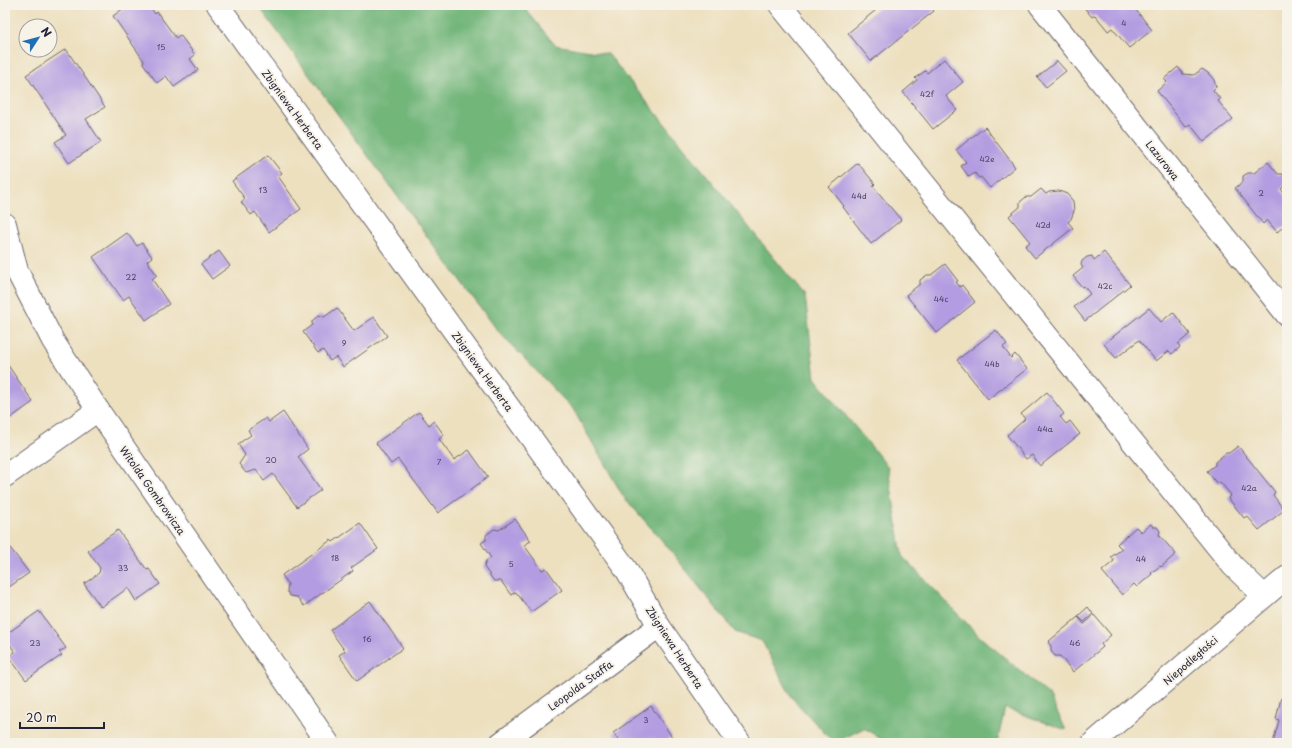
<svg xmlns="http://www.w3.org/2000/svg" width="1292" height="748" viewBox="0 0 1292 748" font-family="'Playpen Sans',sans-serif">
<rect width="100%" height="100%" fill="#f7f3e8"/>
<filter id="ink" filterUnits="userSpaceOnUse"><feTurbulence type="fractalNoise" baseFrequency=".025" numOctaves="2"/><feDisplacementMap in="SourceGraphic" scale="8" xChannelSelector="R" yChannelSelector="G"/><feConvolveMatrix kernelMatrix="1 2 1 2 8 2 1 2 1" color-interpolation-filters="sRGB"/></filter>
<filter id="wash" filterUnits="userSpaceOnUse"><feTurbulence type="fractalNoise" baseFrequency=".012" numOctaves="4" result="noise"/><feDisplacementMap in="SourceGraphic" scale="16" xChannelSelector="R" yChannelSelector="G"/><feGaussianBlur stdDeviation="0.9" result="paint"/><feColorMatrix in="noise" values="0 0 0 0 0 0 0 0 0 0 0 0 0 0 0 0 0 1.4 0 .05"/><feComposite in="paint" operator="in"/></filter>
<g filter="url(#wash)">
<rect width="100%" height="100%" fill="#ede0bf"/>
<polygon fill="#72b67a" stroke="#4a6c5a" points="258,5 522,5 555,45 608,54 805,296 815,378 888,467 902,556 979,636 1049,695 1066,730 1005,708 997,743 887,743 864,728 834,743 792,698 762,641 735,632 666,545 623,496 573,409 498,331 414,219"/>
<g id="blocks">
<g fill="#b39ce1">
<polygon points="128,5 149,5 155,14 157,12 176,38 180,35 195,55 190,59 198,70 174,87 166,76 157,83 143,63 144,61 113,16"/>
<polygon points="882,5 929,5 934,11 871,61 848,33"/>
<polygon points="1082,5 1138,5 1139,6 1135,9 1152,30 1129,48 1112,28 1108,31 1095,15 1092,17"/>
<polygon points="66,49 105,107 86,119 101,142 69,163 55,142 66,135 26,75"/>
<polygon points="944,59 963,82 946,96 957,110 933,129 903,92 917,80 915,78 925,71 927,73"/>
<polygon points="1057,61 1066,71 1046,87 1037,77"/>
<polygon points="1178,67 1183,74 1194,75 1202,69 1208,73 1214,80 1216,87 1213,90 1220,99 1218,101 1233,119 1204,142 1190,124 1186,127 1157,91 1167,82 1164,79"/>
<polygon points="985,127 1015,167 990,188 981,177 979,178 975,173 969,177 961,166 966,162 956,150"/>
<polygon points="268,155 282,173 278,176 301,209 269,232 255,212 251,215 241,202 245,199 232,181"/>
<polygon points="1268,162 1278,174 1283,174 1287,179 1286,184 1281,189 1287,197 1287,224 1277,232 1267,220 1263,224 1235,188 1243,182 1243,176 1248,173 1254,173"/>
<polygon points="858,163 875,184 873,186 901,220 871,244 843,207 844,206 829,187"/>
<polygon points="1041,189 1046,194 1049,192 1059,191 1067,194 1073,201 1074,211 1071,219 1068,222 1073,228 1035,258 1025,246 1030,242 1009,216 1020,207 1020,202 1026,197 1031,197"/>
<polygon points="127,233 137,246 142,243 152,257 147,261 157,275 152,279 169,304 146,320 129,296 123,300 93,257"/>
<polygon points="219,251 230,266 212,279 201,264"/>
<polygon points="1104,252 1130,285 1085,321 1074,307 1090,294 1084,286 1082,287 1073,276 1083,268 1081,265 1082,261 1087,257 1092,256 1094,260"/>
<polygon points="945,264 958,281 956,282 960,287 962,285 975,302 937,333 906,295 920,284 920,280 927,275 931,275"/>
<polygon points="337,308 354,331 374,317 387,336 343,367 336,357 330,361 323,350 318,353 303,332 312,325 312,321 319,315 324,317"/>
<polygon points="1149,308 1161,322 1173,312 1190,334 1178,344 1180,347 1172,354 1169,351 1156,361 1139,340 1116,358 1104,344"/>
<polygon points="996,330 1007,344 1003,347 1011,358 1015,354 1027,369 988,399 957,360"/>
<polygon points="5,361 33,402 5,422"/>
<polygon points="1047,392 1064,414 1060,417 1066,424 1070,421 1080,434 1040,466 1032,455 1026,459 1007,435 1025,419 1021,414"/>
<polygon points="283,412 308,449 298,457 321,490 297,507 273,474 264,481 256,470 246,473 239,464 245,455 238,444 251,435 248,430 266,418 269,422"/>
<polygon points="419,412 429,425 434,421 444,435 439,439 454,460 469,450 488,477 438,513 398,459 391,464 376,443"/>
<polygon points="1238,446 1275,492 1273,495 1284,510 1259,530 1247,516 1244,518 1228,498 1231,495 1220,482 1217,484 1207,471 1215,465 1215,462 1226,453 1229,453"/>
<polygon points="515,519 531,541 524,545 542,570 546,568 562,590 531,612 516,592 511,595 501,581 494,581 484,567 486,561 491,558 481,543 486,540 486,535 494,529 499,530"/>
<polygon points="360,523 378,549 351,568 353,571 304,606 297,597 290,596 287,591 288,584 282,575 331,540 333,542"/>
<polygon points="1151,524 1153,527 1157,527 1160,531 1159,535 1176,554 1161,567 1160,566 1151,573 1152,574 1137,587 1134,584 1122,595 1102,571 1114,561 1111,557 1122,549 1117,544 1136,527 1141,532"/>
<polygon points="118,530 147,570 149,569 160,584 136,601 128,588 101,607 84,584 99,573 100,568 88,551"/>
<polygon points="5,541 29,573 5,590"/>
<polygon points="370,601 403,648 357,681 339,655 345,651 330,630"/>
<polygon points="1088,607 1093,614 1084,622 1078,616"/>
<polygon points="39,611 66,648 59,652 62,655 26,680 9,657 15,652 5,637 5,635"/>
<polygon points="1094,615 1111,635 1101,644 1103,647 1073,672 1060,656 1055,656 1051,651 1051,646 1048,642 1078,617 1084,624"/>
<polygon points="1281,698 1287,700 1287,743 1273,743 1279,720 1276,719"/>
<polygon points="651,706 672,737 663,743 620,743 613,733"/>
</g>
</g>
</g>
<g filter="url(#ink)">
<use href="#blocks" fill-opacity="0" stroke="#696469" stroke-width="1"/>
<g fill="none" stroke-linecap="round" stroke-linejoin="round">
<defs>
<g id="minor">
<polyline points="218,5 626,569 659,626 740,743"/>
<polyline points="780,5 1233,566 1264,596"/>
<polyline points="1040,5 1287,315"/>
<polyline points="5,224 17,271 53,341 98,410 328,743"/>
<polyline points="5,476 98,410"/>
<polyline points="501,743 659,626"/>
</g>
<polyline id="tertiary" points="1093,743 1287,577"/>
</defs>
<use href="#minor" stroke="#696469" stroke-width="24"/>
<use href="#tertiary" stroke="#696469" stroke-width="24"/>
<use href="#minor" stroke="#fff" stroke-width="22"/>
<use href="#tertiary" stroke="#fff" stroke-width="22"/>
</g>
</g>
<g text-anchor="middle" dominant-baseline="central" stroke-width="4" stroke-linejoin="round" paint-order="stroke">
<g font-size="8" fill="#464064">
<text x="1124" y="23">4</text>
<text x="161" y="47">15</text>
<text x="927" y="94">42f</text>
<text x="987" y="159">42e</text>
<text x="263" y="190">13</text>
<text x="1261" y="193">2</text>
<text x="859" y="196">44d</text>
<text x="1043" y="225">42d</text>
<text x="131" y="277">22</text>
<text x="1105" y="286">42c</text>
<text x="941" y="299">44c</text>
<text x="344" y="343">9</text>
<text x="992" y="364">44b</text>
<text x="1045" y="429">44a</text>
<text x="271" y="460">20</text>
<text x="439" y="462">7</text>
<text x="1249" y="488">42a</text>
<text x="335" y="558">18</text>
<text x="1141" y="559">44</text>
<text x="511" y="564">5</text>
<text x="123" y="568">33</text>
<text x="367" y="639">16</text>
<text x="35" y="643">23</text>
<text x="1075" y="643">46</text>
<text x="646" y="720">3</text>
</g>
<g font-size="10" fill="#22223b" stroke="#f7f3e8">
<text transform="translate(293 109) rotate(54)">Zbigniewa Herberta</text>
<text transform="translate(1163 160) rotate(52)">Lazurowa</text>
<text transform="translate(483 371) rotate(54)">Zbigniewa Herberta</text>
<text transform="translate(153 490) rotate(55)">Witolda Gombrowicza</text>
<text transform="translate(675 647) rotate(57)">Zbigniewa Herberta</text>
<text transform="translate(1190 660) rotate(-41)">Niepodległości</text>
<text transform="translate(580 685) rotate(-36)">Leopolda Staffa</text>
</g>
</g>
<rect width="1292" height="748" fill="none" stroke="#f7f3e8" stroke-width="20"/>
<g transform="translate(38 38) rotate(54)"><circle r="19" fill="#f7f3e8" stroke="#a29fa3"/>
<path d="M0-3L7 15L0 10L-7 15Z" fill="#1f6fb2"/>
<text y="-6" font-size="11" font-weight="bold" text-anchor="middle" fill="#22223b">N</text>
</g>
<path d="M20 722v6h84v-6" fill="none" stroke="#22223b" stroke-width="2"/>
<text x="26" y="722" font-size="12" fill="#22223b" stroke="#f7f3e8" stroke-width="3" paint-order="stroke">20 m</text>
</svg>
